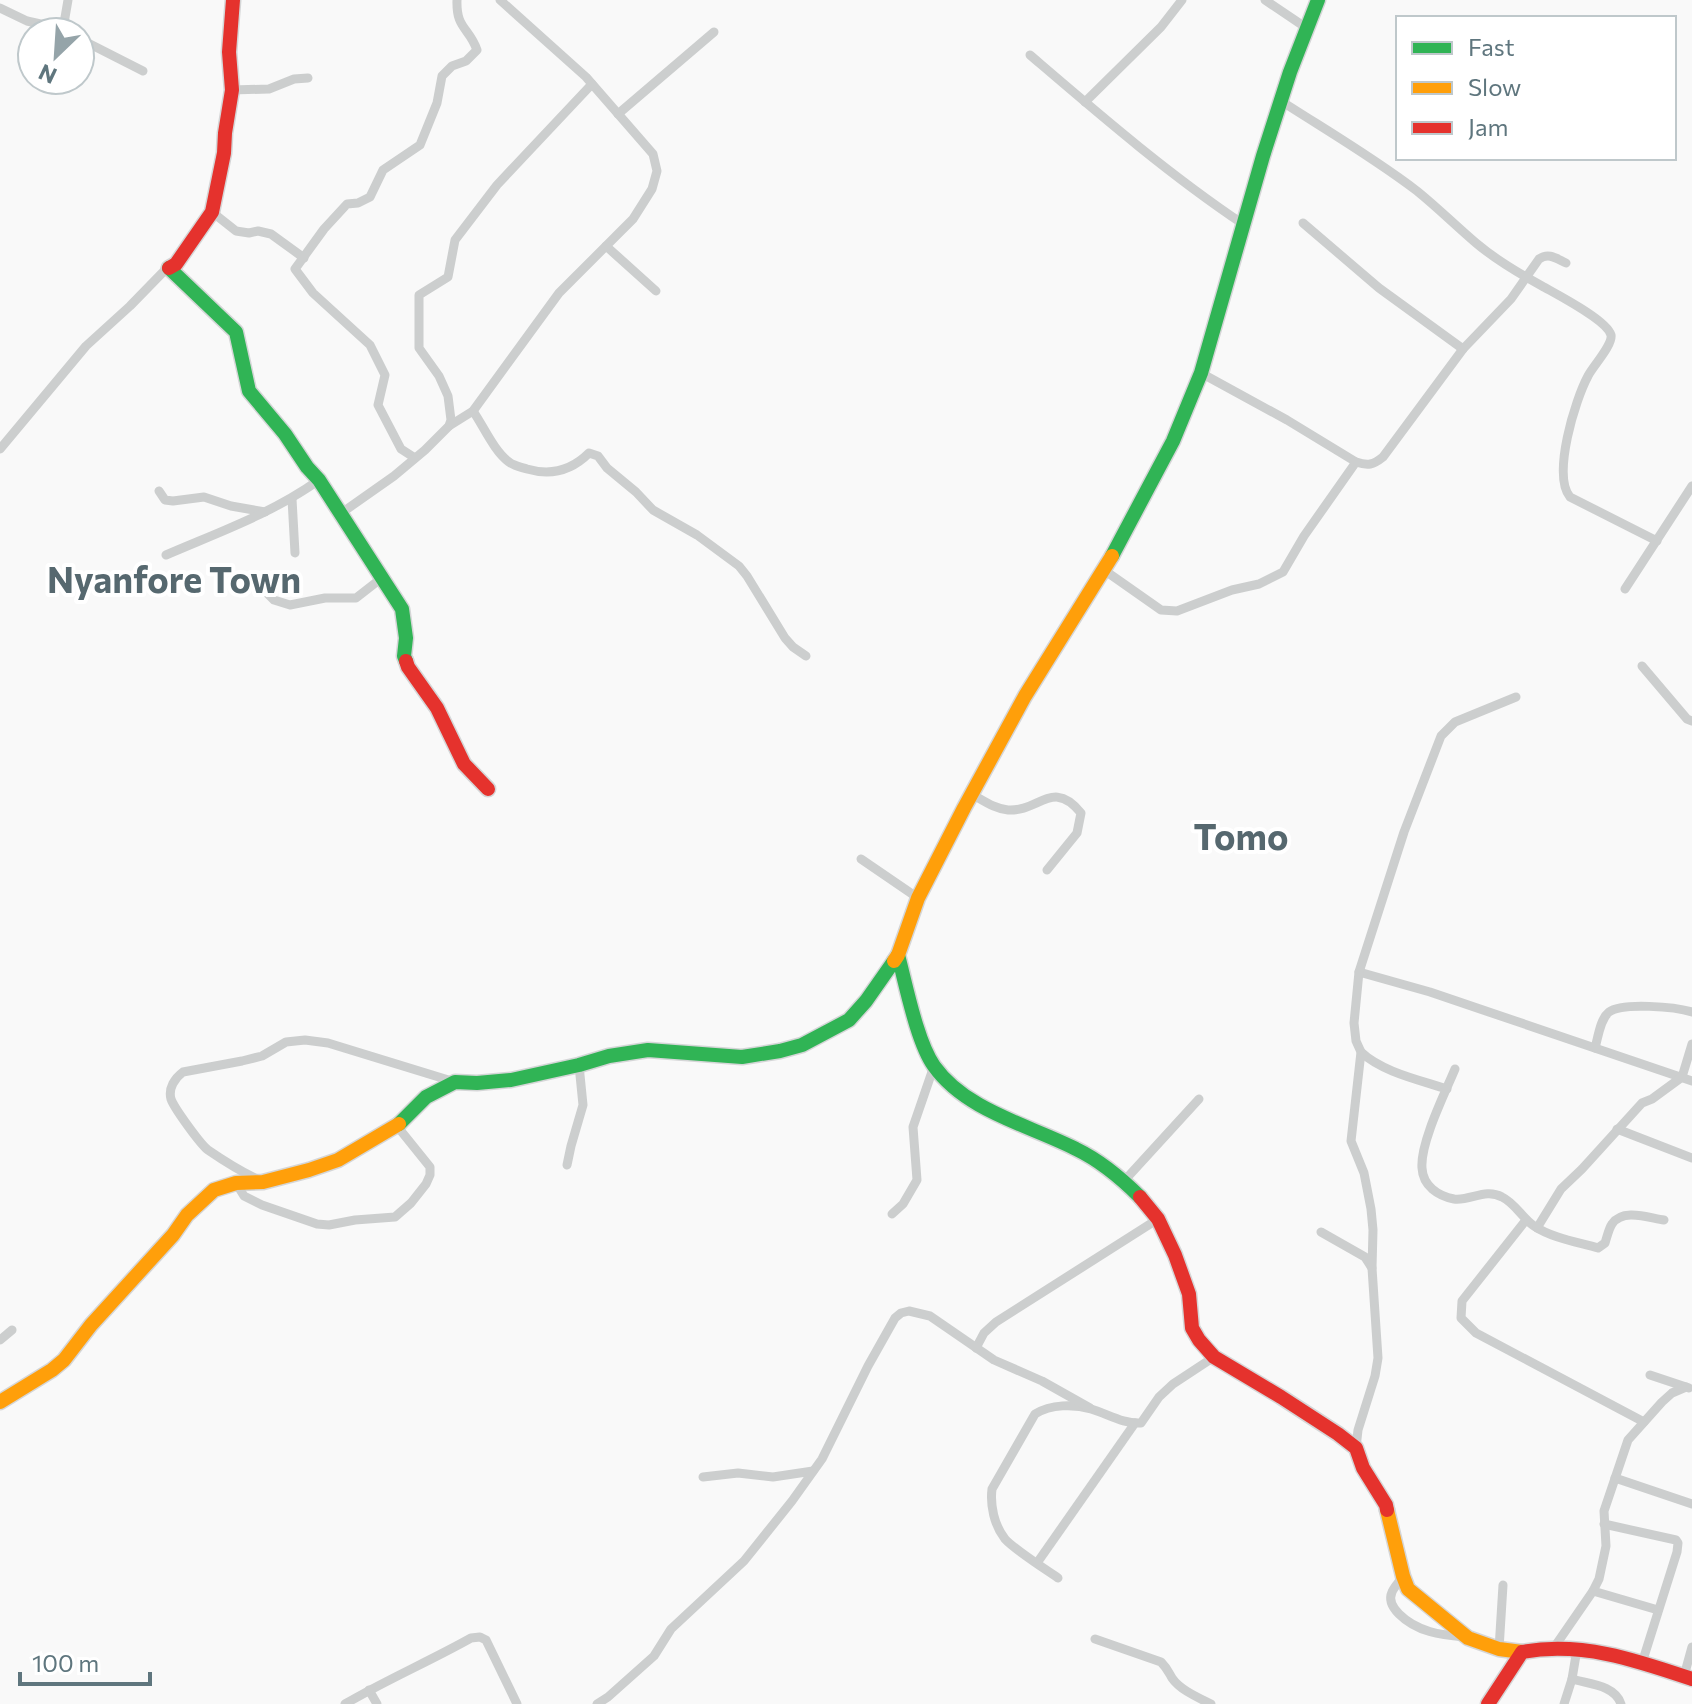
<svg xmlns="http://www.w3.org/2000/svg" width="1692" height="1704" viewBox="0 0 1692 1704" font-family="Commissioner,sans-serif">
<rect width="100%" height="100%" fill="#f9f9f9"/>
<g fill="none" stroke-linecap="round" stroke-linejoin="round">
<defs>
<g id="fast">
<polyline points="169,268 236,332 249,391 285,434 307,467 319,480 402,609 406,638 404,656 406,661"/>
<polyline points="1112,556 1173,441 1201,373 1263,156 1290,72 1318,0"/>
<path d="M898 955C906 985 917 1042 934 1066 966 1111 1029 1125 1076 1149 1101 1161 1121 1178 1140 1197"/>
<polyline points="399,1124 426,1097 455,1082 477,1083 511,1080 579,1065 609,1056 648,1050 742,1057 780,1051 802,1045 849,1020 866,1001 894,961"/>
</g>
<g id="slow">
<polyline points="894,961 898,955 918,898 964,808 1025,696 1112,556"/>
<polyline points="0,1402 52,1370 64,1360 91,1325 173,1235 187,1215 214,1190 236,1183 263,1182 309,1170 338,1160 399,1124"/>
<polyline points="1387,1510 1403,1576 1408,1589 1468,1638 1499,1649 1522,1652"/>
</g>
<g id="jam">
<polyline points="169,268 176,264 212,212 224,153 225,133 232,90 229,52 233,0"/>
<polyline points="406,661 408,667 437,708 464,764 488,789"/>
<polyline points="1140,1197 1158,1219 1175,1255 1189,1294 1192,1328 1199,1340 1214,1357 1281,1397 1338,1434 1356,1448 1363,1468 1386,1505 1387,1510"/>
<path d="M1488 1704 1522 1652C1581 1641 1636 1660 1692 1679"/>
</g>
</defs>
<use href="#fast" stroke="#d5d6d7" stroke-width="17"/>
<use href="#slow" stroke="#d5d6d7" stroke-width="17"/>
<use href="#jam" stroke="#d5d6d7" stroke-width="17"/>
<g stroke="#cccece" stroke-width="9">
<polyline points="1265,0 1308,29"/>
<polyline points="0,8 27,21 63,29"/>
<polyline points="65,31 63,29 68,0"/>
<polyline points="80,39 143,71"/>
<path d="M1030 55C1099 114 1167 173 1243 224"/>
<polyline points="232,90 269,89 294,79 308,78"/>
<path d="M1281 101C1326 130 1374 158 1417 191 1438 208 1456 226 1476 243 1496 260 1520 274 1542 286 1556 294 1607 320 1611 335 1613 345 1593 366 1588 376 1575 400 1552 475 1570 497L1657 541"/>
<polyline points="1085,102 1161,27 1182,0"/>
<polyline points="618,114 714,32"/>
<polyline points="212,212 236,231 249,233 258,231 271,234 304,258"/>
<polyline points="1303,223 1379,288 1463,349"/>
<polyline points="606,246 656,291"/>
<path d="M1201 373 1287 420 1356 462C1368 466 1373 465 1383 457L1463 349 1511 299 1539 259C1549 252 1557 259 1566 263"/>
<path d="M473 411C484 427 494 451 509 462 514 466 521 467 527 469 551 476 571 471 589 453L598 456 607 468 636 492 653 510 697 535 739 566 747 576 785 638 793 647 806 656"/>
<polyline points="449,426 451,420 448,396 439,376 419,348 419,295 448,277 455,240 497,185 592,84"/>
<polyline points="0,449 86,346 130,306 168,267"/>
<path d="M415 458 401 449 378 405 385 375 370 345 313 293 295 269 324 229 347 204 358 203 370 197 383 170 420 145 437 103 442 76 452 66 466 61 477 50C469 27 456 29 457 0"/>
<polyline points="159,491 165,500 173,501 204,497 231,506 265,512"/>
<polyline points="292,499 295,553"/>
<polyline points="340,514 394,476 425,450 449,426 473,411 559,293 633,219 652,189 657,171 653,154 586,77 500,0"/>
<path d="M166 555C219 532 271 514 319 480"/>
<polyline points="1104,570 1161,610 1177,611 1232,590 1259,584 1283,572 1304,536 1356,462"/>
<polyline points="1625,589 1692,486"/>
<polyline points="266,592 274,600 290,605 325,598 356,598 383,577"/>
<polyline points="1642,666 1687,719 1692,721"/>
<path d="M973 795C984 801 995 809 1008 810 1039 812 1053 778 1081 813L1077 833 1047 870"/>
<polyline points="861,859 918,898"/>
<polyline points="1359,972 1430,992 1692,1081"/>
<path d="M1595 1048C1598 1038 1600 1019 1609 1012 1622 1002 1676 1007 1692 1012"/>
<path d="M1361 1052C1382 1072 1420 1080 1447 1089"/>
<path d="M1455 1069C1445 1093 1420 1143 1422 1168 1423 1186 1438 1196 1454 1199 1471 1201 1485 1188 1502 1197 1515 1203 1522 1218 1534 1226 1552 1238 1577 1242 1598 1248L1605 1243C1607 1237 1609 1228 1612 1224 1623 1208 1649 1218 1664 1220"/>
<polyline points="1617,1129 1692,1158"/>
<polyline points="567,1165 571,1146 583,1105 579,1065"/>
<path d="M257 1179C240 1171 224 1161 208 1150 201 1145 174 1108 171 1099 168 1088 175 1078 183 1072L242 1061 262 1056 286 1042 305 1040 328 1043 455 1082"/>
<polyline points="1124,1181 1199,1099"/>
<polyline points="236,1183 244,1196 262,1205 317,1224 329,1225 355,1220 395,1217 411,1203 426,1184 430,1175 430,1167 397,1126"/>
<polyline points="892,1214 903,1204 917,1180 913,1127 934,1066"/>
<polyline points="1526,1220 1462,1301 1461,1318 1476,1333 1644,1422"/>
<polyline points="1537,1228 1561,1189 1582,1169 1642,1103 1652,1099 1682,1077 1692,1044"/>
<polyline points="1321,1232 1365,1257 1372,1268"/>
<polyline points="0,1340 12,1330"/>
<polyline points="976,1348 984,1333 996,1322 1158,1219"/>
<polyline points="1650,1375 1689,1388"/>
<polyline points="1356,1448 1358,1430 1375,1376 1378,1358 1372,1268 1373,1230 1371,1209 1364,1173 1351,1141 1361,1052 1356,1041 1354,1023 1359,972 1404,832 1441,736 1455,722 1516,697"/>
<polyline points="703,1477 738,1473 773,1477 813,1471"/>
<polyline points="1615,1478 1692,1504"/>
<polyline points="1604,1524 1676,1540 1678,1543 1677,1552 1642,1663"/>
<polyline points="1037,1563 1135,1423"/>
<path d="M1403 1576C1400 1581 1394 1587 1392 1592 1388 1601 1393 1608 1399 1614 1417 1632 1441 1635 1464 1637"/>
<path d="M1058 1578C1045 1569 1015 1550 1005 1539 994 1525 990 1505 992 1489L1035 1414C1051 1404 1074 1404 1091 1409 1108 1414 1123 1424 1141 1423L1159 1397 1173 1384 1214 1357"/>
<polyline points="1593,1591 1658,1610"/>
<path d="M1095 1639 1161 1662C1167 1668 1168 1671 1172 1678 1180 1690 1199 1698 1211 1704"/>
<polyline points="1499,1649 1503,1585"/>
<polyline points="1553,1649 1593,1591 1599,1579 1606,1546 1604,1511 1628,1440 1662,1402 1672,1393 1686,1387"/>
<polyline points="1684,1676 1692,1647"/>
<path d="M1572 1679C1589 1684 1615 1685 1621 1704"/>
<polyline points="369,1690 377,1704"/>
<path d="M345 1704C386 1680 430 1661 471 1638L480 1637 486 1640 517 1704"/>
<polyline points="597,1704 608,1697 654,1656 671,1629 744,1561 792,1501 822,1459 868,1366 895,1318 901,1313 909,1311 930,1316 994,1360 1042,1381 1090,1408"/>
<polyline points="1564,1704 1572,1679 1577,1649"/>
</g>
<use href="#fast" stroke="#30b455" stroke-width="14"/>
<use href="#slow" stroke="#ff9f0a" stroke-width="14"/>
<use href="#jam" stroke="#e5322d" stroke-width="14"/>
</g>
<g text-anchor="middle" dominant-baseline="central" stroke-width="8" stroke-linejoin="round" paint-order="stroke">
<g font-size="36" font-weight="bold" fill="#56686f" stroke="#fff">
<text x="174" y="578">Nyanfore Town</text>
<text x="1241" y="835">Tomo</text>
</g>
</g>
<rect x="1396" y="16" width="280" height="144" fill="#ffffff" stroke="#bfc8cb" stroke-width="2"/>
<rect x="1412" y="42" width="40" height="12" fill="#30b455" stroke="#bfc8cb" stroke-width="2"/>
<text x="1468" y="56" font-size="24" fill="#5f767e">Fast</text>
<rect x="1412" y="82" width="40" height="12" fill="#ff9f0a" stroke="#bfc8cb" stroke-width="2"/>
<text x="1468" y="96" font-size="24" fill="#5f767e">Slow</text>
<rect x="1412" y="122" width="40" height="12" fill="#e5322d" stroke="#bfc8cb" stroke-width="2"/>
<text x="1468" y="136" font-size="24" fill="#5f767e">Jam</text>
<g transform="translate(56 56) rotate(205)"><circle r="38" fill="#ffffff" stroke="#bfc8cb" stroke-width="2"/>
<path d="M0-6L14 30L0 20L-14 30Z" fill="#95a4a9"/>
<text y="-12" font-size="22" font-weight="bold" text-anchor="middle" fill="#5f767e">N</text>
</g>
<path d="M20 1672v12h130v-12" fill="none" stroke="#5f767e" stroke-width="4"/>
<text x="32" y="1672" font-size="24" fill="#5f767e" stroke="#ffffff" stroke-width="6" paint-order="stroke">100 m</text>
</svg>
